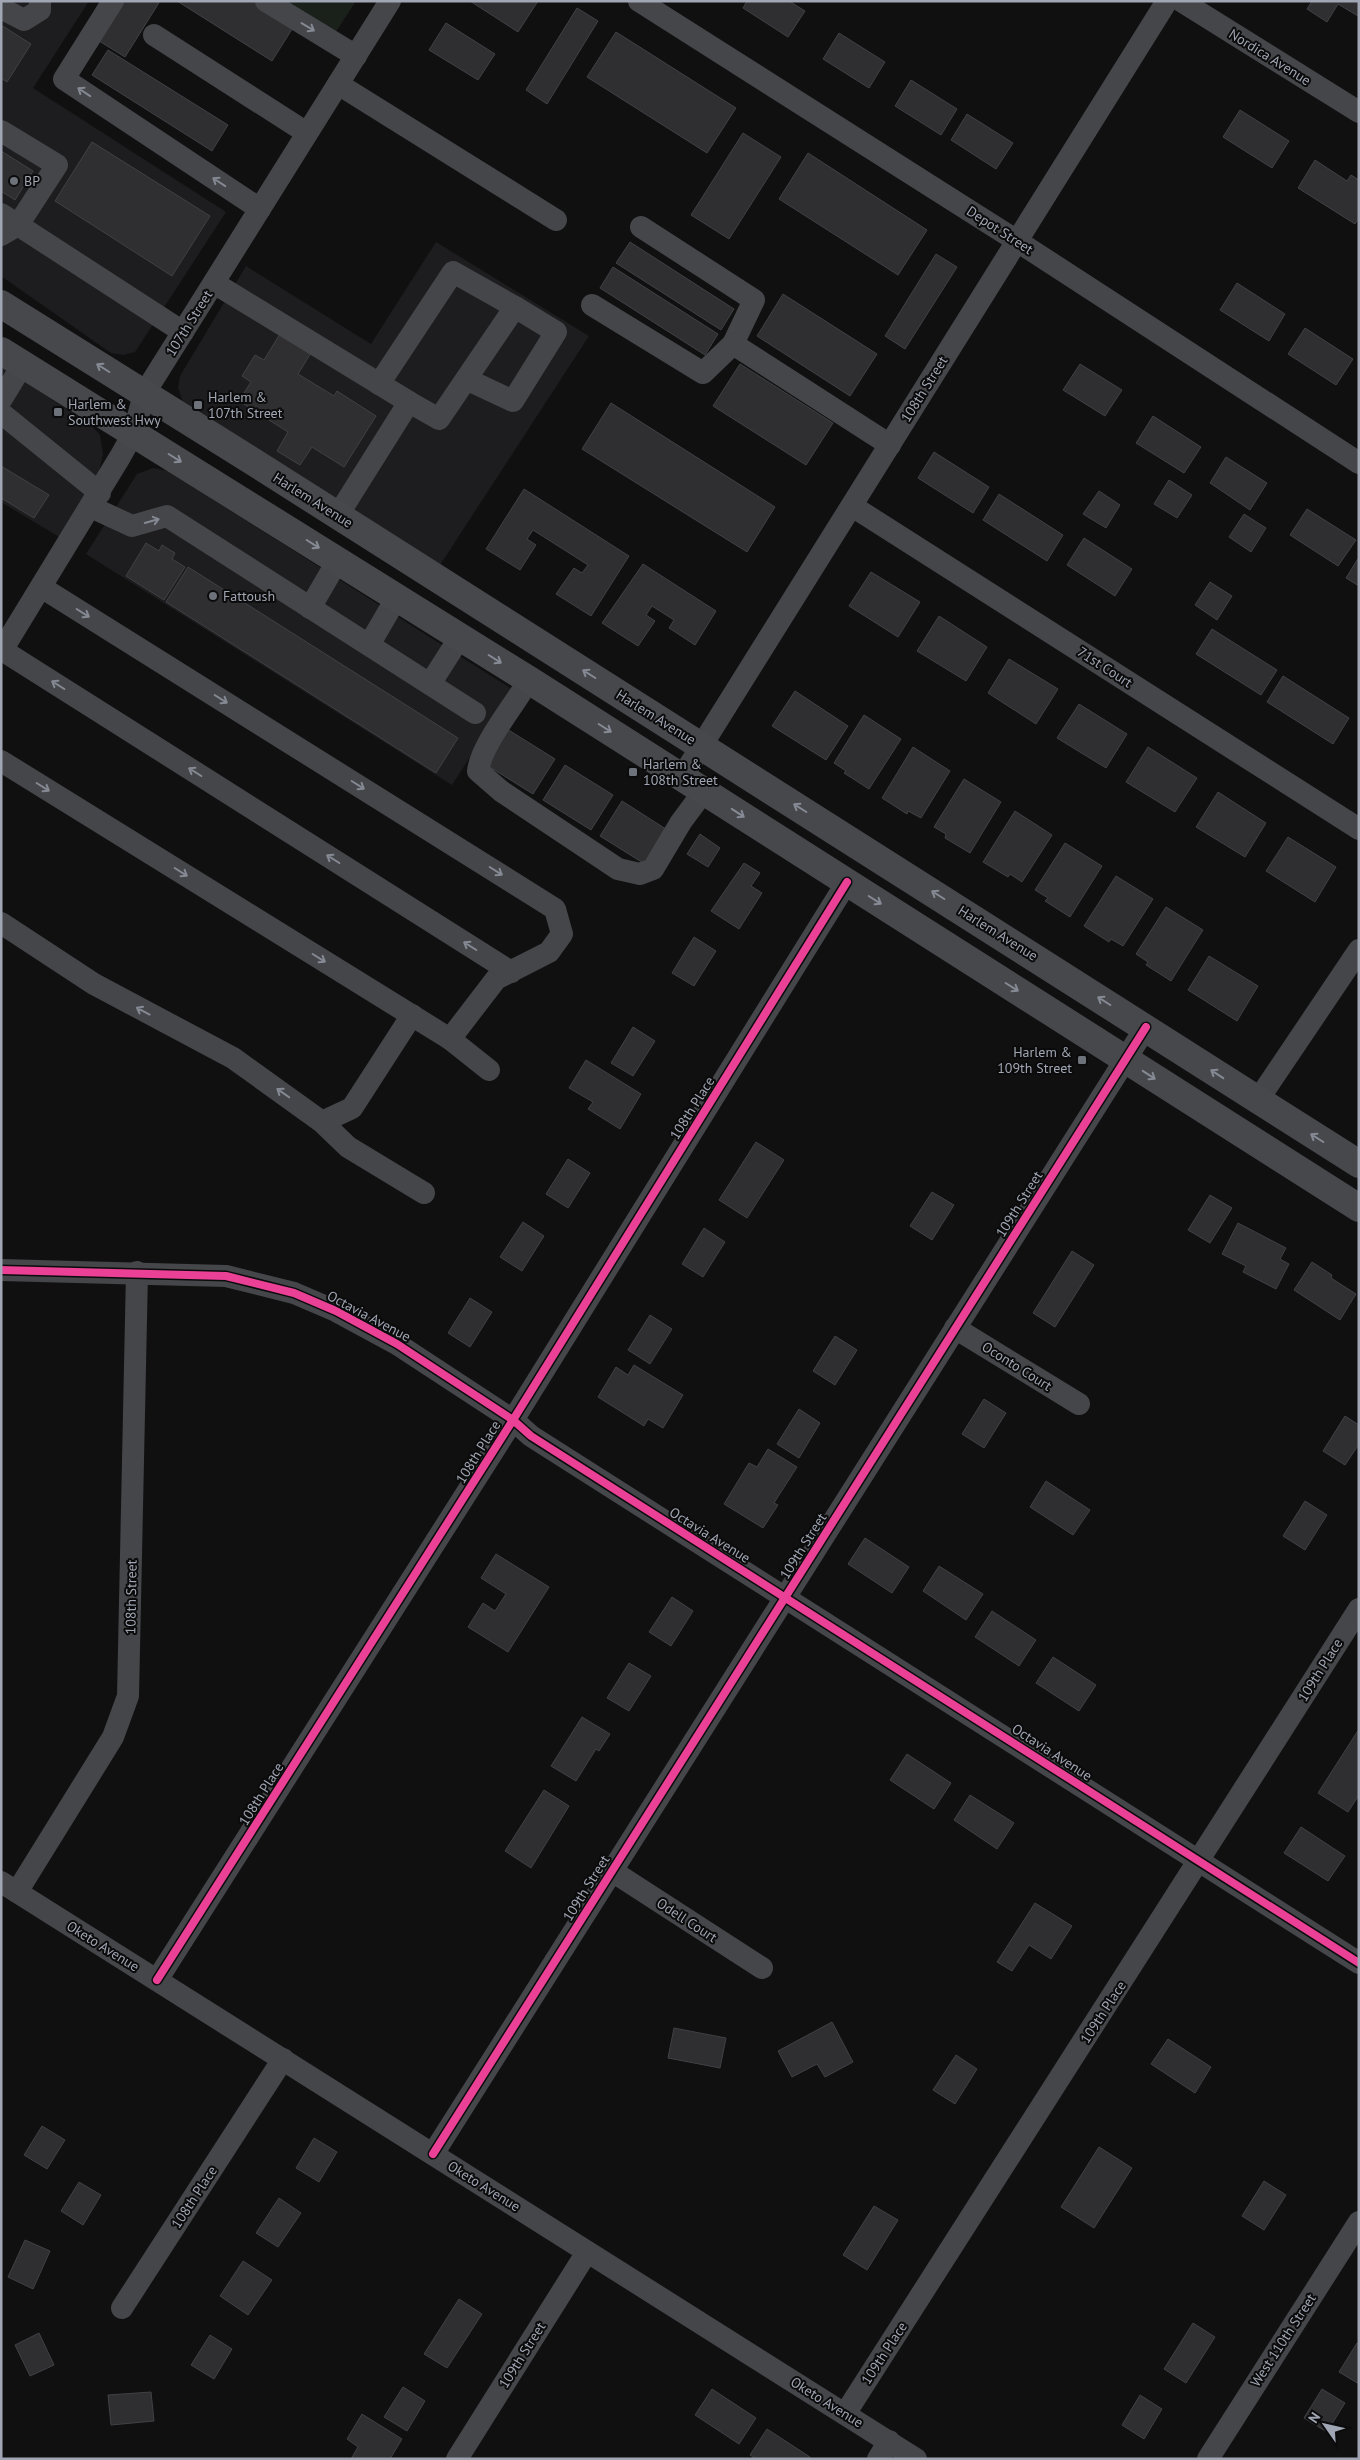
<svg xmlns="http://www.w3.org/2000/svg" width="1360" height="2460" viewBox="0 0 1360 2460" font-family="'PT Sans',sans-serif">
<rect width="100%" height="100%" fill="#101011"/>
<g fill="#1d1d1f">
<polygon points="1,1 89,1 33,88 226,212 135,352 123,355 111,353 1,276"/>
<polygon points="436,242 589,336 440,565 183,402 178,388 180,376 246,266 371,344"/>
<polygon points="1,367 90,424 100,435 103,454 99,471 61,538 1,502"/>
<polygon points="153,468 168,471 513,690 452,785 86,554 137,474"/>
</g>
<polygon fill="#1a211b" points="282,1 356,1 335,33"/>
<g fill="#2f2f31" stroke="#3f4145">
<polygon points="125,1 160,1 125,57 99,41"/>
<polygon points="177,1 255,1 294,26 272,61"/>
<polygon points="470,1 538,1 518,32"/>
<polygon points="747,1 789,1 805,11 788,37 743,8"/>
<polygon points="1312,1 1359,1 1359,14 1358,16 1338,4 1327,22 1307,9"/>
<polygon points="577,8 598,21 547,104 526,90"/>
<polygon points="446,23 495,54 478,80 429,50"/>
<polygon points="1,25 31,44 7,82 1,78"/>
<polygon points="616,32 736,108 707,153 587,77"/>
<polygon points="839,33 885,62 869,88 823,59"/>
<polygon points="108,50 228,125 212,151 92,75"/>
<polygon points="911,80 957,109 941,135 895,106"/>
<polygon points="1240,110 1289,141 1272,168 1223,137"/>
<polygon points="967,114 1013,143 996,169 951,140"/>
<polygon points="743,133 781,157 729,239 691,215"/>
<polygon points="92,142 210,216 172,276 55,201"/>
<polygon points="1,151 33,171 15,200 1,191"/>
<polygon points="808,153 927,230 898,275 779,199"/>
<polygon points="1315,160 1347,181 1351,175 1359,180 1359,218 1355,224 1298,188"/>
<polygon points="630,242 734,309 721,330 616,263"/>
<polygon points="936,254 957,267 905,349 885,336"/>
<polygon points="613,267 718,334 705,355 600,288"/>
<polygon points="1237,283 1285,314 1269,341 1220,310"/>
<polygon points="783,294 877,354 850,396 757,336"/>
<polygon points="1305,328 1353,359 1336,385 1288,354"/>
<polygon points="283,329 314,348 298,374 334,396 337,391 376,416 344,467 312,447 300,465 277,451 288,432 239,401 251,382 242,376 255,355 264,360"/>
<polygon points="740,364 833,423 806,465 713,406"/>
<polygon points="1080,364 1122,390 1105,416 1063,390"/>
<polygon points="611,403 775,507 747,552 582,449"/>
<polygon points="1153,416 1201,447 1184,473 1136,443"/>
<polygon points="934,452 989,487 973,513 918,478"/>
<polygon points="1226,457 1267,483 1250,510 1210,483"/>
<polygon points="1,466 49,495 34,518 1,498"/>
<polygon points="1169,480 1192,495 1177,518 1154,504"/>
<polygon points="524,489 629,556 591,616 556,594 574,568 582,573 588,565 533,530 527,539 536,545 520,570 486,549"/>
<polygon points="1099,491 1120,505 1106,528 1083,514"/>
<polygon points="999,494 1063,535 1047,561 983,520"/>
<polygon points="1307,509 1356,540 1338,566 1290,535"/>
<polygon points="1244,514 1266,528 1251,552 1229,537"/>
<polygon points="1084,538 1132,569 1115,596 1067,565"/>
<polygon points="146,543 159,551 162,545 175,553 172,559 185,567 164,600 126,576"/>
<polygon points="1359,557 1359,586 1346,578"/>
<polygon points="643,564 716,611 695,645 669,628 674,620 652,606 646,615 655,621 638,646 602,623"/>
<polygon points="188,567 458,738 436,773 166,602"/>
<polygon points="871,572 920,602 898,637 849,606"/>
<polygon points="1210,582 1232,596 1217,620 1195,605"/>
<polygon points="939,616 987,647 966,681 917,651"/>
<polygon points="1212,629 1277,670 1261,695 1196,654"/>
<polygon points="1009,659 1058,689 1036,724 988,693"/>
<polygon points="1283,676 1349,718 1333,744 1267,702"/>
<polygon points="795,691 848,726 826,760 772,726"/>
<polygon points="1079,704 1127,734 1106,768 1057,738"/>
<polygon points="864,715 901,739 869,789 844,773 846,771 834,763"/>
<polygon points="507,729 555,759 533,794 485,764"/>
<polygon points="913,747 950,771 921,818 908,811 907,814 882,798"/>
<polygon points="1148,747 1197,778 1175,812 1126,782"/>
<polygon points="565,765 613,795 591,830 543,800"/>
<polygon points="964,779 1001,802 970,853 945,838 946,834 934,827"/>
<polygon points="1218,792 1266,823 1245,857 1196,827"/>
<polygon points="622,801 669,831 648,866 600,836"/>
<polygon points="1015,811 1052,835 1022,882 1010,874 1008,877 983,862"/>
<polygon points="700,834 720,848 708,867 687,854"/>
<polygon points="1288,837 1336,867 1315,902 1266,871"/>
<polygon points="1065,843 1102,866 1070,917 1045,901 1048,898 1035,890"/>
<polygon points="744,863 760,873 751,886 762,893 739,929 711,911"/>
<polygon points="1116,876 1153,899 1123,946 1111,939 1109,942 1084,926"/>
<polygon points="1166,907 1203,930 1171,981 1146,965 1148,962 1136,954"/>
<polygon points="694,937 716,951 694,986 672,973"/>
<polygon points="1209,956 1258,986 1237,1021 1188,990"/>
<polygon points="633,1027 655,1041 633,1076 611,1063"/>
<polygon points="586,1060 641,1094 620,1129 588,1109 593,1102 569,1088"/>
<polygon points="756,1142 784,1160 747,1218 719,1200"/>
<polygon points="568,1159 590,1173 568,1208 546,1194"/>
<polygon points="932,1192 954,1205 932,1240 910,1226"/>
<polygon points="1210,1195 1232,1208 1210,1243 1188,1230"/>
<polygon points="523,1222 544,1236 522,1271 500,1257"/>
<polygon points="1238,1223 1286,1248 1280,1259 1289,1264 1276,1289 1243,1272 1246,1266 1222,1254"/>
<polygon points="704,1228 725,1242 703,1277 682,1264"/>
<polygon points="1072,1251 1094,1265 1055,1327 1033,1313"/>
<polygon points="1312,1262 1332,1275 1331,1278 1356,1294 1340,1320 1294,1290"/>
<polygon points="470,1298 492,1312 470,1347 448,1333"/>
<polygon points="650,1315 672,1329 650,1364 628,1350"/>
<polygon points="835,1336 857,1350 835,1385 813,1371"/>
<polygon points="634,1365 683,1395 663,1428 648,1419 644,1426 598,1397 616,1367 628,1375"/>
<polygon points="984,1399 1006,1413 984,1448 962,1434"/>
<polygon points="799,1409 820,1423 799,1458 777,1444"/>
<polygon points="1345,1416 1359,1425 1359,1444 1345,1465 1323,1451"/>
<polygon points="768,1449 797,1467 774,1503 778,1505 763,1528 724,1504 749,1463 757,1467"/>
<polygon points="1046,1481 1090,1510 1073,1535 1030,1507"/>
<polygon points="1305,1501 1327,1515 1305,1550 1283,1536"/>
<polygon points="865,1538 909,1567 892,1593 848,1564"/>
<polygon points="496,1554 549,1587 508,1652 468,1627 483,1603 495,1611 506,1594 481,1578"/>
<polygon points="939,1566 983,1594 966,1620 923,1591"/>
<polygon points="672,1597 693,1611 671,1646 649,1632"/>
<polygon points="992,1611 1036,1640 1019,1666 975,1637"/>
<polygon points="1053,1657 1096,1685 1079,1711 1036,1683"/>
<polygon points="629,1663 651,1676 629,1711 607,1698"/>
<polygon points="582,1717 610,1734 599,1751 596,1749 576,1781 551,1766"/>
<polygon points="1359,1729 1359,1795 1348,1812 1318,1793"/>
<polygon points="907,1754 951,1783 934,1809 890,1780"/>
<polygon points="544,1790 569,1806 531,1868 505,1851"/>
<polygon points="970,1795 1014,1823 997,1849 954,1820"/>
<polygon points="1301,1827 1345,1856 1328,1881 1284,1853"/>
<polygon points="1035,1903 1072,1926 1051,1959 1029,1945 1012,1971 997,1962"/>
<polygon points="832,2022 853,2062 825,2077 817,2064 792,2077 778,2051"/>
<polygon points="674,2028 726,2038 720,2068 668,2058"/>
<polygon points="1168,2039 1211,2067 1195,2093 1151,2064"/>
<polygon points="956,2055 977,2069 955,2104 933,2090"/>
<polygon points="42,2126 65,2140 47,2169 24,2155"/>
<polygon points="314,2138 337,2152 319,2182 296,2168"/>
<polygon points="1099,2147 1132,2168 1094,2228 1061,2207"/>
<polygon points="1264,2181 1286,2195 1264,2230 1242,2216"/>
<polygon points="79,2182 101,2195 83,2225 61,2211"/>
<polygon points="279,2198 301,2213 278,2247 256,2233"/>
<polygon points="874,2206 898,2220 867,2270 843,2255"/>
<polygon points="25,2240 50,2251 33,2289 8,2277"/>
<polygon points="243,2261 272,2280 248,2315 220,2296"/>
<polygon points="459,2299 482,2314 447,2368 424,2354"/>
<polygon points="1193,2323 1215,2337 1186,2383 1164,2369"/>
<polygon points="39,2333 54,2365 30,2376 15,2345"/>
<polygon points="210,2335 232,2349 214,2379 191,2365"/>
<polygon points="1357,2343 1359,2344 1359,2384 1339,2372"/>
<polygon points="403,2387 425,2401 407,2431 384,2417"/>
<polygon points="712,2389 756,2418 739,2444 695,2415"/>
<polygon points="1322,2389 1345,2403 1327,2432 1304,2418"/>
<polygon points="151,2392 154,2421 111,2425 108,2395"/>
<polygon points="1140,2395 1162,2409 1144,2439 1122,2425"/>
<polygon points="362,2414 402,2439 390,2459 351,2459 358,2447 347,2439"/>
<polygon points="767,2429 810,2457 810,2459 756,2459 750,2455"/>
</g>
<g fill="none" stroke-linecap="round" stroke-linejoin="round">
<g stroke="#454649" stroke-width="22">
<polyline points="113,1 64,79 260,209"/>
<polyline points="266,1 356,56"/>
<polyline points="639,1 1017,241 1359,463"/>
<polyline points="1181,1 1359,112"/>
<polyline points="1,8 24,20 40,10 40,1"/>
<polyline points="154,35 307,133"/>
<polyline points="338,84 556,220"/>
<polyline points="1,131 57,165 18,225 1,235"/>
<polyline points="1,214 183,332"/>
<polyline points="214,283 409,402"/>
<polyline points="592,305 703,373 733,344 754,300 641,227"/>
<polyline points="733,344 890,445"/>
<polyline points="379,384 453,272 515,307"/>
<polyline points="1,400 23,364"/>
<polyline points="1,413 100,493"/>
<polyline points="852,506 1359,829"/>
<polyline points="91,507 132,526 167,516 475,713"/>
<polyline points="338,515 409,402 439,419 515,307 556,332 513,401 466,379"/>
<polyline points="41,587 555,909 562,934 549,952 496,979 450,1039"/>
<polyline points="310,608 338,560"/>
<polyline points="369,645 397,597"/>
<polyline points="2,650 511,972"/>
<polyline points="1,652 120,457 134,432 144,394 390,1"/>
<path d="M529 680C515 704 481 745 478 771L501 791 618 869 640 874 653 869 681 822 704 791"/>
<polyline points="430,684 460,637"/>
<polyline points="1,761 450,1039 489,1070"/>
<polyline points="682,777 1167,1"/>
<polyline points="1,923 94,984 233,1058 322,1122 348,1147 424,1193"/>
<polyline points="1258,1100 1359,950"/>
<polyline points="322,1122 352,1108 412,1015"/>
<polyline points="1,1270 226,1276 294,1293 336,1311 397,1344 513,1420 531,1436 1359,1963"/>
<polyline points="955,1328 1079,1404"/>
<polyline points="612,1871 762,1968"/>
<polyline points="1,1882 916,2459"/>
<polyline points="17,1892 113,1737 128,1696 137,1272"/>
<polyline points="157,1980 513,1420 847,882"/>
<polyline points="433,2154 1146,1027"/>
<polyline points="122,2308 283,2059"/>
<polyline points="845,2414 1359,1609"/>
<polyline points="457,2459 587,2252"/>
<polyline points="878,2459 889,2441"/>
<polyline points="1208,2459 1359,2222"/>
</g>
<g stroke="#47484c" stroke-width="28">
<polyline points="1,304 260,466 1359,1164"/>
<polyline points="1,351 529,680 1359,1208"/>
</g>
<defs>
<g id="cycleway">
<polyline points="1,1270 226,1276 294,1293 336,1311 397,1344 513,1420 531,1436 1359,1963"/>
<polyline points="157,1980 513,1420 847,882"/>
<polyline points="433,2154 1146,1027"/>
</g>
</defs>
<use href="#cycleway" stroke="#0b0b0c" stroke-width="11"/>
<use href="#cycleway" stroke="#ea4096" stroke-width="8"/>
</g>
<defs><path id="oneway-shaft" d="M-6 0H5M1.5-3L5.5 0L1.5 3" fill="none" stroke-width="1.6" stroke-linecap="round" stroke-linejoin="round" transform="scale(1.25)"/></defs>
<g stroke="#858993">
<use href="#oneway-shaft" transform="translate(308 27) rotate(31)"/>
<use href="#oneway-shaft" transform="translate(84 92) rotate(-146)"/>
<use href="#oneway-shaft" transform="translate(219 182) rotate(-146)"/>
<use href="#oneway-shaft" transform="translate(152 521) rotate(-16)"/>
<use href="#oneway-shaft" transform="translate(83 613) rotate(32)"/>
<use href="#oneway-shaft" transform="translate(58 685) rotate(-148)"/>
<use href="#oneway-shaft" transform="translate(221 699) rotate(32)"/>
<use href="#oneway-shaft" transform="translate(195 772) rotate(-148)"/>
<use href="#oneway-shaft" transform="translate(358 785) rotate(32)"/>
<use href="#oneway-shaft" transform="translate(43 787) rotate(32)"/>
<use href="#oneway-shaft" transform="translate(333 859) rotate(-148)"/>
<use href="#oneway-shaft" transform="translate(496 871) rotate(32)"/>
<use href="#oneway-shaft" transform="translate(181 872) rotate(32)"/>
<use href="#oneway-shaft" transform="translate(470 946) rotate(-148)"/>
<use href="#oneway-shaft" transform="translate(319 958) rotate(32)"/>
<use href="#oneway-shaft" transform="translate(143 1011) rotate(-152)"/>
<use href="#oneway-shaft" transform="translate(283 1093) rotate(-145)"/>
</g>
<g stroke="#858a94">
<use href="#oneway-shaft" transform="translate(103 368) rotate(-148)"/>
<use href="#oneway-shaft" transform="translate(175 458) rotate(32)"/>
<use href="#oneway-shaft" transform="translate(313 544) rotate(32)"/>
<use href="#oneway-shaft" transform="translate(495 659) rotate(32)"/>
<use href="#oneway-shaft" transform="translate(589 674) rotate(-148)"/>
<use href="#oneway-shaft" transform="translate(605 728) rotate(32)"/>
<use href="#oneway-shaft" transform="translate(800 808) rotate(-148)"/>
<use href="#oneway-shaft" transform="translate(738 813) rotate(33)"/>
<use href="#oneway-shaft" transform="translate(938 895) rotate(-148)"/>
<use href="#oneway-shaft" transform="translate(875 900) rotate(32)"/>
<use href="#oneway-shaft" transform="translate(1012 987) rotate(32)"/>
<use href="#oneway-shaft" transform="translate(1104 1001) rotate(-148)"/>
<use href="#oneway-shaft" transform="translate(1217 1074) rotate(-147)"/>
<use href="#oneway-shaft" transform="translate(1149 1075) rotate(33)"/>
<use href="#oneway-shaft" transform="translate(1317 1138) rotate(-148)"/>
</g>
<g fill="#6e727a" stroke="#0b0b0c" stroke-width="2">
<circle cx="14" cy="181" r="5"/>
<rect x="193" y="400" width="10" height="10" rx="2.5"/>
<rect x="53" y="407" width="10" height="10" rx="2.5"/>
<circle cx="213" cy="596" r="5"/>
<rect x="628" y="767" width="10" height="10" rx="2.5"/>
<rect x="1077" y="1055" width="10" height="10" rx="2.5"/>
</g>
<g text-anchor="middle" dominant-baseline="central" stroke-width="4" stroke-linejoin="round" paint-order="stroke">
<g font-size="14" fill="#a0a6b3" stroke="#0b0b0c">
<text transform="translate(1270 57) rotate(32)">Nordica Avenue</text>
<text transform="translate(1000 230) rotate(33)">Depot Street</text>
<text transform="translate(189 323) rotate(-58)">107th Street</text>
<text transform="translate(924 389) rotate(-58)">108th Street</text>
<text transform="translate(313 500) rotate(32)">Harlem Avenue</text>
<text transform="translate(1105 667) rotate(33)">71st Court</text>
<text transform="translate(656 717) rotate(32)">Harlem Avenue</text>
<text transform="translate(998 933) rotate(32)">Harlem Avenue</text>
<text transform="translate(692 1108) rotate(-58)">108th Place</text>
<text transform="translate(1019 1204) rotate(-58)">109th Street</text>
<text transform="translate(369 1316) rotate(28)">Octavia Avenue</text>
<text transform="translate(1017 1366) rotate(32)">Oconto Court</text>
<text transform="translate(478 1452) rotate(-58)">108th Place</text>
<text transform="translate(710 1535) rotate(32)">Octavia Avenue</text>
<text transform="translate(803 1546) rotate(-58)">109th Street</text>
<text transform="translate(131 1597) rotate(-89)">108th Street</text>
<text transform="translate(1320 1670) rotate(-58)">109th Place</text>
<text transform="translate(1052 1752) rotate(33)">Octavia Avenue</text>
<text transform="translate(261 1794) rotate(-58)">108th Place</text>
<text transform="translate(586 1888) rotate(-58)">109th Street</text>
<text transform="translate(687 1920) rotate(33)">Odell Court</text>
<text transform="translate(103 1946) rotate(32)">Oketo Avenue</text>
<text transform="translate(1103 2012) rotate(-57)">109th Place</text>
<text transform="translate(484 2186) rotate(32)">Oketo Avenue</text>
<text transform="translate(194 2197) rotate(-57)">108th Place</text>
<text transform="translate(1283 2340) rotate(-57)">West 110th Street</text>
<text transform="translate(884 2353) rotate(-57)">109th Place</text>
<text transform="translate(522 2355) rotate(-58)">109th Street</text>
<text transform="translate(827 2402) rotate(32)">Oketo Avenue</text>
</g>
<g font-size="14" fill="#a0a6b3" stroke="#0b0b0c" text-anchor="start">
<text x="24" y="181">BP</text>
<text x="208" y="397">Harlem &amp;<tspan x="208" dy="16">107th Street</tspan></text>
<text x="68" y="404">Harlem &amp;<tspan x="68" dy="16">Southwest Hwy</tspan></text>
<text x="223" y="596">Fattoush</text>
<text x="643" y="764">Harlem &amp;<tspan x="643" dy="16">108th Street</tspan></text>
<text x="1072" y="1052" text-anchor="end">Harlem &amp;<tspan x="1072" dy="16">109th Street</tspan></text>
</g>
</g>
<rect width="1360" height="2460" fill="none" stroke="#a0a6b3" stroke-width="5"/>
<g transform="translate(1325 2425) rotate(304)" stroke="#0b0b0c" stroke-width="4" paint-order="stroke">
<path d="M0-4L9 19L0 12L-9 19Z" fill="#a0a6b3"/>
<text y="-8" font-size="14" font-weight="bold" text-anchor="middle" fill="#a0a6b3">N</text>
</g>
</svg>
